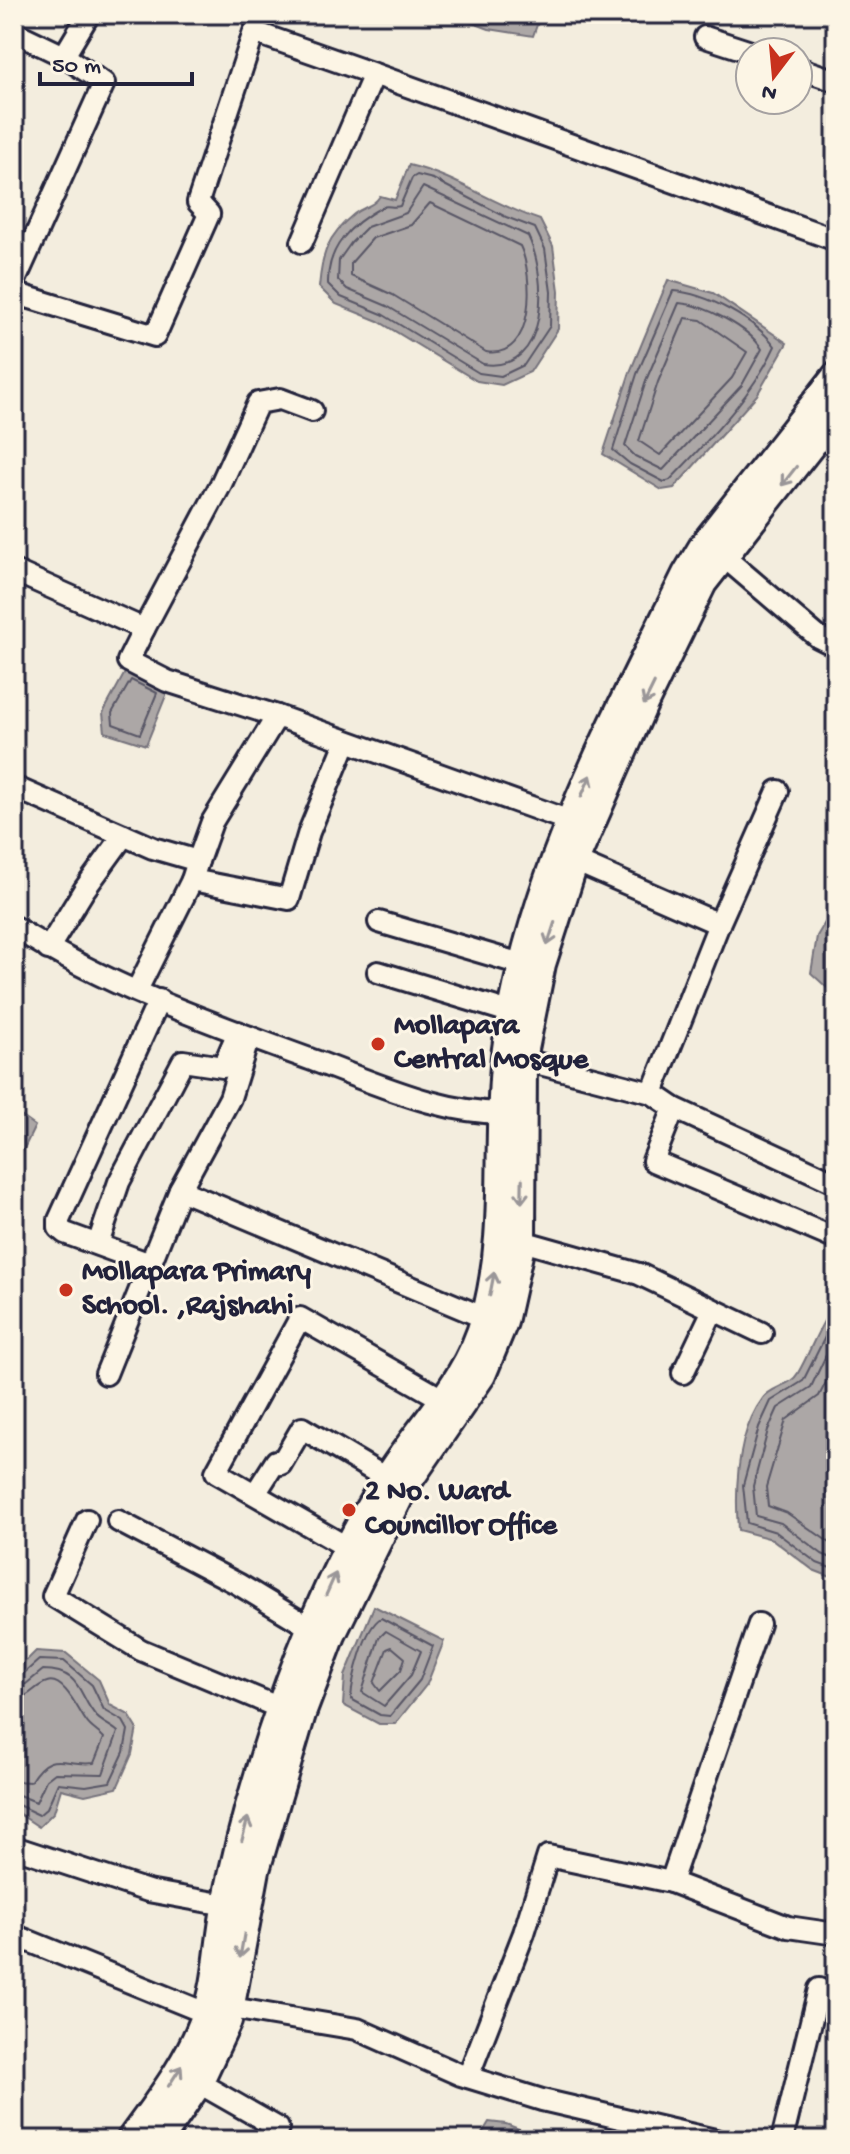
<svg xmlns="http://www.w3.org/2000/svg" width="850" height="2154" viewBox="0 0 850 2154" font-family="'Gochi Hand',sans-serif">
<rect width="100%" height="100%" fill="#f3edde"/>
<filter id="ink" filterUnits="userSpaceOnUse"><feTurbulence type="fractalNoise" baseFrequency=".0125" numOctaves="2"/><feDisplacementMap in="SourceGraphic" scale="16" xChannelSelector="R" yChannelSelector="G"/><feConvolveMatrix kernelMatrix="1 2 1 2 8 2 1 2 1" color-interpolation-filters="sRGB"/></filter>
<g filter="url(#ink)">
<g fill="#aca7a6" stroke="#75727b" stroke-width="2">
<polygon points="460,14 541,14 533,36 489,29 460,18"/>
<path d="M409 165C455 176 495 205 540 220L553 246 559 291 558 329 530 372 502 385 477 381 378 321 336 304 319 287C322 254 327 236 354 214 364 206 373 207 380 196L395 200Z"/>
<polygon points="668,280 713,293 787,343 757,395 674,488 662,490 603,454 630,372"/>
<polygon points="128,667 169,688 146,745 105,732 103,713"/>
<polygon points="836,904 836,996 811,973 817,936"/>
<polygon points="14,1111 35,1126 14,1169 23,1181 14,1211"/>
<path d="M836 1302V1579L813 1570 772 1539 738 1530C735 1488 737 1433 763 1398 772 1386 791 1386 798 1373 812 1349 819 1324 836 1302Z"/>
<polygon points="374,1606 444,1641 427,1684 395,1724 379,1724 343,1705 345,1676"/>
<polygon points="36,1651 66,1653 99,1680 110,1705 129,1715 137,1728 132,1754 117,1788 85,1795 61,1789 54,1812 39,1827 18,1813 14,1805 14,1673"/>
<polygon points="489,2122 506,2124 547,2140 478,2140"/>
</g>
<g fill="none" stroke-linecap="round" stroke-linejoin="round">
<g stroke="#595766" stroke-width="2">
<path d="M417 175 433 179 506 217 535 228 545 249 551 292 550 326 524 365 501 376 479 373 382 314 341 297 328 284C327 247 351 224 382 207 387 205 394 208 400 206L412 178Z"/>
<path d="M423 187 528 236C548 277 550 374 483 364L387 306 347 289 338 280 339 260 351 243 367 227 406 213Z"/>
<path d="M430 203 520 246C534 275 536 360 486 352L393 295 351 276V263L373 238 411 225Z"/>
<path d="M673 291C706 293 756 320 775 346 751 398 709 439 670 480L664 482 630 464 613 450 637 374Z"/>
<path d="M679 303C705 305 748 327 762 349L742 385 663 470 635 456 625 446 647 378Z"/>
<polygon points="685,318 701,320 747,352 732,378 660,455 639,441 658,382"/>
<polygon points="131,680 157,693 140,734 113,724 112,713"/>
<polyline points="836,1315 803,1381 771,1401 759,1427 743,1485 747,1523 776,1532 817,1563 836,1570"/>
<polyline points="836,1334 811,1387 778,1408 768,1430 753,1486 756,1516 781,1523 822,1554 836,1560"/>
<polyline points="836,1363 819,1396 786,1420 766,1487 768,1506 787,1513 836,1547"/>
<path d="M381 1618 433 1646 420 1680 390 1716 380 1715 351 1699C352 1679 364 1628 381 1618Z"/>
<polygon points="386,1631 421,1651 411,1675 384,1706 362,1692 379,1638"/>
<polygon points="392,1647 405,1658 401,1670 380,1691 374,1683 387,1649"/>
<polyline points="14,1677 22,1675 39,1660 64,1661 92,1685 104,1710 123,1721 128,1730 124,1752 110,1782 86,1786 58,1783 47,1808 39,1815 14,1803"/>
<path d="M14 1687 26 1684 43 1670C83 1670 78 1697 97 1717 104 1724 112 1726 118 1732L103 1774 55 1773 46 1780 36 1802 14 1793"/>
<path d="M14 1699C30 1698 34 1686 47 1682 64 1676 79 1712 86 1721 91 1729 99 1732 104 1738L94 1763C64 1767 51 1747 30 1782L14 1781"/>
</g>
<defs>
<g id="minor">
<polyline points="14,32 64,56 104,83 14,283"/>
<polyline points="705,37 751,52"/>
<polyline points="64,56 89,14"/>
<polyline points="798,68 836,81"/>
<polyline points="302,242 374,74 836,240"/>
<polyline points="14,293 155,336 209,214 198,202 254,32 374,74"/>
<polyline points="723,556 818,637 836,646"/>
<polyline points="14,571 144,629 128,661 167,681 277,716 570,821"/>
<polyline points="144,629 221,484 258,403 280,399 312,411"/>
<polyline points="14,787 153,848 198,861 192,880 289,899 309,832 346,742"/>
<polyline points="198,861 212,822 277,716"/>
<polyline points="575,861 719,924 652,1093"/>
<polyline points="379,922 521,964"/>
<polyline points="719,924 778,791"/>
<path d="M14 927C106 986 213 1024 315 1061 380 1085 445 1116 515 1113"/>
<polyline points="48,949 84,890 124,835"/>
<polyline points="378,972 513,1013"/>
<polyline points="137,990 192,880"/>
<polyline points="249,1037 230,1098 180,1190 485,1318"/>
<polyline points="509,1056 652,1093 674,1108 836,1183"/>
<polyline points="674,1108 653,1161 836,1239"/>
<polyline points="522,1241 639,1274 762,1333"/>
<polyline points="98,1244 119,1182 183,1061 223,1067 238,1032"/>
<polyline points="150,1264 65,1233 59,1228 59,1220 159,1000"/>
<polyline points="683,1373 713,1310"/>
<polyline points="106,1374 180,1190"/>
<polyline points="255,1494 276,1461 281,1464 302,1428 386,1478"/>
<polyline points="87,1520 53,1596 141,1650 280,1708"/>
<polyline points="118,1521 238,1584 311,1628"/>
<polyline points="357,1553 216,1472 300,1318 444,1400"/>
<polyline points="759,1624 671,1882 788,1927 836,1934"/>
<polyline points="14,1847 148,1891 237,1907"/>
<polyline points="14,1935 218,2018"/>
<polyline points="231,2008 357,2029 461,2075 542,2100 715,2140"/>
<polyline points="468,2077 524,1933 548,1856 671,1882"/>
<polyline points="199,2083 278,2128"/>
<polyline points="782,2140 819,1989"/>
</g>
<g id="tertiary">
<path d="M130 2140C158 2101 188 2063 205 2017 218 1985 218 1944 225 1909 238 1841 258 1770 281 1705 308 1628 342 1552 384 1482 418 1426 468 1382 485 1317 509 1228 495 1145 505 1056 526 884 611 727 686 574L704 544 836 376"/>
<polyline points="160,2140 199,2083 228,2021 256,1870 302,1714 332,1635 404,1488 482,1375 504,1322 522,1241 523,1059 542,964 575,861 645,702 703,583 836,414"/>
</g>
</defs>
<use href="#minor" stroke="#22223b" stroke-width="26"/>
<use href="#tertiary" stroke="#22223b" stroke-width="32"/>
<use href="#minor" stroke="#fcf5e5" stroke-width="20"/>
<use href="#tertiary" stroke="#fcf5e5" stroke-width="26"/>
</g>
<defs><path id="oneway-shaft" d="M-6 0H5M1.5-3L5.5 0L1.5 3" fill="none" stroke-width="1.6" stroke-linecap="round" stroke-linejoin="round" transform="scale(2)"/></defs>
<g stroke="#9a9698">
<use href="#oneway-shaft" transform="translate(789 476) rotate(128)"/>
<use href="#oneway-shaft" transform="translate(649 694) rotate(116)"/>
<use href="#oneway-shaft" transform="translate(586 786) rotate(-66)"/>
<use href="#oneway-shaft" transform="translate(551 934) rotate(108)"/>
<use href="#oneway-shaft" transform="translate(522 1191) rotate(91)"/>
<use href="#oneway-shaft" transform="translate(492 1284) rotate(-79)"/>
<use href="#oneway-shaft" transform="translate(331 1584) rotate(-66)"/>
<use href="#oneway-shaft" transform="translate(245 1829) rotate(-75)"/>
<use href="#oneway-shaft" transform="translate(242 1946) rotate(100)"/>
<use href="#oneway-shaft" transform="translate(175 2076) rotate(-57)"/>
</g>
</g>
<g fill="#c8321e" stroke="#fcf5e5" stroke-width="3">
<circle cx="378" cy="1044" r="8"/>
<circle cx="66" cy="1290" r="8"/>
<circle cx="349" cy="1510" r="8"/>
</g>
<g text-anchor="middle" dominant-baseline="central" stroke-width="6" stroke-linejoin="round" paint-order="stroke">
<g font-size="30" font-weight="bold" fill="#22223b" stroke="#fcf5e5" text-anchor="start">
<text x="394" y="1027">Mollapara<tspan x="394" dy="34">Central Mosque</tspan></text>
<text x="82" y="1273">Mollapara Primary<tspan x="82" dy="34">School. ,Rajshahi</tspan></text>
<text x="365" y="1493">2 No. Ward<tspan x="365" dy="34">Councillor Office</tspan></text>
</g>
</g>
<rect width="850" height="2154" fill="none" stroke="#fcf5e5" stroke-width="48"/>
<rect x="24" y="24" width="802" height="2106" fill="none" stroke="#22223b" stroke-width="3" filter="url(#ink)"/>
<g transform="translate(774 76) rotate(196)"><circle r="38" fill="#fcf5e5" stroke="#a5a1a1" stroke-width="2"/>
<path d="M0-6L14 30L0 20L-14 30Z" fill="#c8321e"/>
<text y="-12" font-size="22" font-weight="bold" text-anchor="middle" fill="#22223b">N</text>
</g>
<path d="M40 72v12h152v-12" fill="none" stroke="#22223b" stroke-width="4"/>
<text x="52" y="72" font-size="24" fill="#22223b" stroke="#fcf5e5" stroke-width="6" paint-order="stroke">50 m</text>
</svg>
